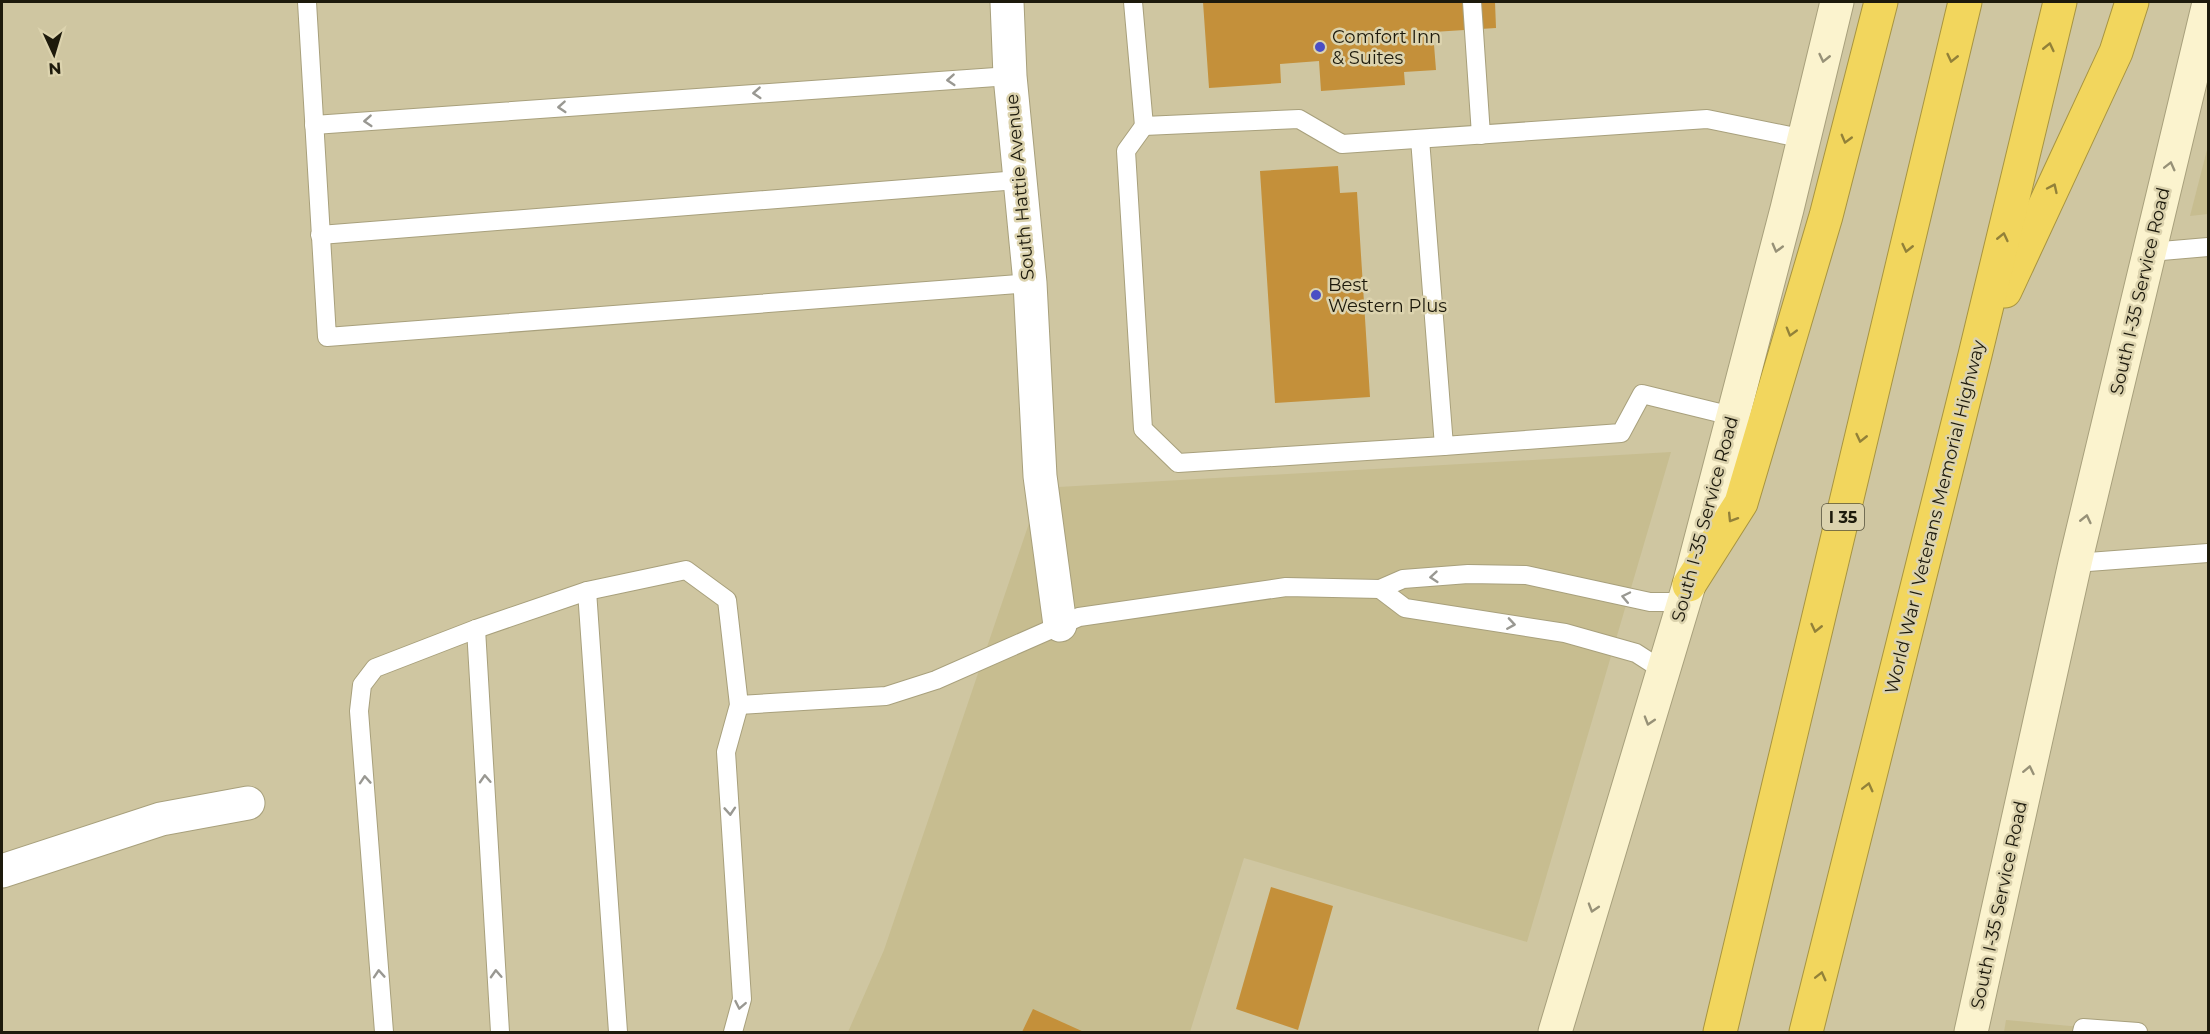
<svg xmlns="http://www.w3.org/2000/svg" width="2210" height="1034" viewBox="0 0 2210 1034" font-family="Montserrat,sans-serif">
<rect width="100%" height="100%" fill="#cfc6a1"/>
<g fill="#c7bd90">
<polygon points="2208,146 2208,214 2190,216"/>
<polygon points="1671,452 1527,942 1244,858 1190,1032 848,1032 884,950 1041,488"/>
<polygon points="2006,1020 2136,1032 2004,1032"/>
</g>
<g fill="#c4903a">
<polygon points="1203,2 1495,2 1496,28 1433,32 1436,70 1404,72 1405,85 1321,91 1319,61 1280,64 1281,83 1209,88"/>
<polygon points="1338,166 1340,193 1357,192 1370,397 1275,403 1260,171"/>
<polygon points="1271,887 1333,906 1298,1030 1236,1009"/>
<polygon points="1033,1009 1084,1032 1022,1032"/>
</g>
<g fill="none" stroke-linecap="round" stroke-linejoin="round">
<defs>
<g id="service">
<polyline points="307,2 327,337 1030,283"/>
<polyline points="1133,2 1144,126 1299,119 1342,144 1707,119 1805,139"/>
<polyline points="1472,2 1481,135"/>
<polyline points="314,125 1010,76"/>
<polyline points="1144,126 1126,151 1143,429 1178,463 1444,446"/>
<polyline points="1420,139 1444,446 1621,433 1642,394 1732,416"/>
<polyline points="320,235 1019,180"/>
<polyline points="2150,252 2208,247"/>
<polyline points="2075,563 2208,553"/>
<polyline points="587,591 618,1032"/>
<polyline points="476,629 500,1032"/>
<polyline points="1664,671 1636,653 1565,633 1405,608 1380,589 1403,579 1468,574 1526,575 1650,602 1684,602"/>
<polyline points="739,705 886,696 936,680 1079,617 1286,587 1380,589"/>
<polyline points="384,1032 359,711 362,685 375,668 476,629 587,591 686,570 727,600 739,705 726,752 742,999 733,1032"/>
<polyline points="2082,1032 2083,1028 2138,1032"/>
</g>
<g id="minor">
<polyline points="1007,2 1010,76 1030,283 1040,476 1060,625"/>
<polyline points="2,871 161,819 248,803"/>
</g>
<g id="secondary">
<polyline points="1555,1032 1689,585 1787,209 1837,2"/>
<polyline points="1971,1032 2075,563 2208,7"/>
</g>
<g id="motorway">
<polyline points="2005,291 2116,52 2132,2"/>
<polyline points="1689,585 1741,503 1826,216 1881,2"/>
<polyline points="1720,1032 1965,2"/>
<polyline points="1806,1032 1975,355 2060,2"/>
</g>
</defs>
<use href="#service" stroke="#a8a07c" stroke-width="20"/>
<use href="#minor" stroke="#a8a07c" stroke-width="35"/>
<use href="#secondary" stroke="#a8a07c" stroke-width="35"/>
<use href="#motorway" stroke="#a79441" stroke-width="35"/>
<use href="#service" stroke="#fff" stroke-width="18"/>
<use href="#minor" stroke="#fff" stroke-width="33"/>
<use href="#secondary" stroke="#fbf3ce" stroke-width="33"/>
<use href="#motorway" stroke="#f2d65d" stroke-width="33"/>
</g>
<defs><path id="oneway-chevron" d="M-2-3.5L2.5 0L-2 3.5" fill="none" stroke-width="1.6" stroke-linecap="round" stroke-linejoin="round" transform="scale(1.5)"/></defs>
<g stroke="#928139">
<use href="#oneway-chevron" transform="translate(2049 47) rotate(-77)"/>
<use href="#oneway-chevron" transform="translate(1952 58) rotate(103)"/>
<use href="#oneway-chevron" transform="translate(1846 139) rotate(105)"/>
<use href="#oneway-chevron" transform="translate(2053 188) rotate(-65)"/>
<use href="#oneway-chevron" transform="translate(2003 237) rotate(-77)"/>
<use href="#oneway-chevron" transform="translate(1907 248) rotate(103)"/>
<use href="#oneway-chevron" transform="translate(1791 332) rotate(106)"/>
<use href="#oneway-chevron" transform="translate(1861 438) rotate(103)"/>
<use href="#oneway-chevron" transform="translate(1732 518) rotate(122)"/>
<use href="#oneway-chevron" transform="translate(1816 628) rotate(103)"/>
<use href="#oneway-chevron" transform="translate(1868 787) rotate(-76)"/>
<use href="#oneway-chevron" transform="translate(1821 976) rotate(-76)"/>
</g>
<g stroke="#979177">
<use href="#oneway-chevron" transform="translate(1824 58) rotate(103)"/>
<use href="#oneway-chevron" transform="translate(2170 166) rotate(-76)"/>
<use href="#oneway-chevron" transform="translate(1777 248) rotate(105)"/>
<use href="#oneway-chevron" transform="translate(2086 519) rotate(-77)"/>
<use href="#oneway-chevron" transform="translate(1649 721) rotate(107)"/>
<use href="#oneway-chevron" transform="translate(2029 770) rotate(-78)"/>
<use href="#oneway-chevron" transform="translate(1593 908) rotate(107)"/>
</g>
<g stroke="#999892">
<use href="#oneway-chevron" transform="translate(951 80) rotate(176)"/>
<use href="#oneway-chevron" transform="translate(757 93) rotate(176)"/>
<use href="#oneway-chevron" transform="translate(562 107) rotate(176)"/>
<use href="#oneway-chevron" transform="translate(368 121) rotate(176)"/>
<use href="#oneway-chevron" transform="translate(1434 577) rotate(175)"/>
<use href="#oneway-chevron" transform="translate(1626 597) rotate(-168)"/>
<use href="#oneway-chevron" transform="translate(1511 624) rotate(9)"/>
<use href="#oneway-chevron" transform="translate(485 779) rotate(-93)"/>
<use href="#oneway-chevron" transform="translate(365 780) rotate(-94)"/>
<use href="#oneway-chevron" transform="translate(730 811) rotate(86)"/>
<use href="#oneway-chevron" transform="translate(379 974) rotate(-94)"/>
<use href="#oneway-chevron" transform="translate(496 974) rotate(-93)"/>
<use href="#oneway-chevron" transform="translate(740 1005) rotate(101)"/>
</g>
<g fill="#4b4ec4" stroke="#dcd3ae" stroke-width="2">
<circle cx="1320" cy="47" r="6"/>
<circle cx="1316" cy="295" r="6"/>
</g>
<g text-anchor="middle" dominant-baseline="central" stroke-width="5" stroke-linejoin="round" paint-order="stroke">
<rect fill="#dcd3ae" stroke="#56523d" stroke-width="1.5" x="1822" y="504" width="42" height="26" rx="4.5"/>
<g font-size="16" font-weight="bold" fill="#1d1a0c">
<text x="1843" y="517">I 35</text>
</g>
<g font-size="18" fill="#1d1a0c" stroke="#dcd3ae" text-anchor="start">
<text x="1332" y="37">Comfort Inn<tspan x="1332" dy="21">&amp; Suites</tspan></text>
<text x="1328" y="285">Best<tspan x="1328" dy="21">Western Plus</tspan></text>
</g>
<g font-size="18" fill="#1d1a0c" stroke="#dcd3ae">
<text transform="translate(1020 187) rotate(-95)">South Hattie Avenue</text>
<text transform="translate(2140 291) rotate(-77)">South I-35 Service Road</text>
<text transform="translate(1935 517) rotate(-76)">World War I Veterans Memorial Highway</text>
<text transform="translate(1705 519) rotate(-75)">South I-35 Service Road</text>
<text transform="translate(1999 905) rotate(-78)">South I-35 Service Road</text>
</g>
</g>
<rect width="2210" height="1034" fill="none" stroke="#1d1a0c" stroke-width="6"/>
<g transform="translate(54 54) rotate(176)" stroke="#dcd3ae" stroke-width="4.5" paint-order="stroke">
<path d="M0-4.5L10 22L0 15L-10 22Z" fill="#1d1a0c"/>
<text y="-9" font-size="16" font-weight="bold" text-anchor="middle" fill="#1d1a0c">N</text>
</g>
</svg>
